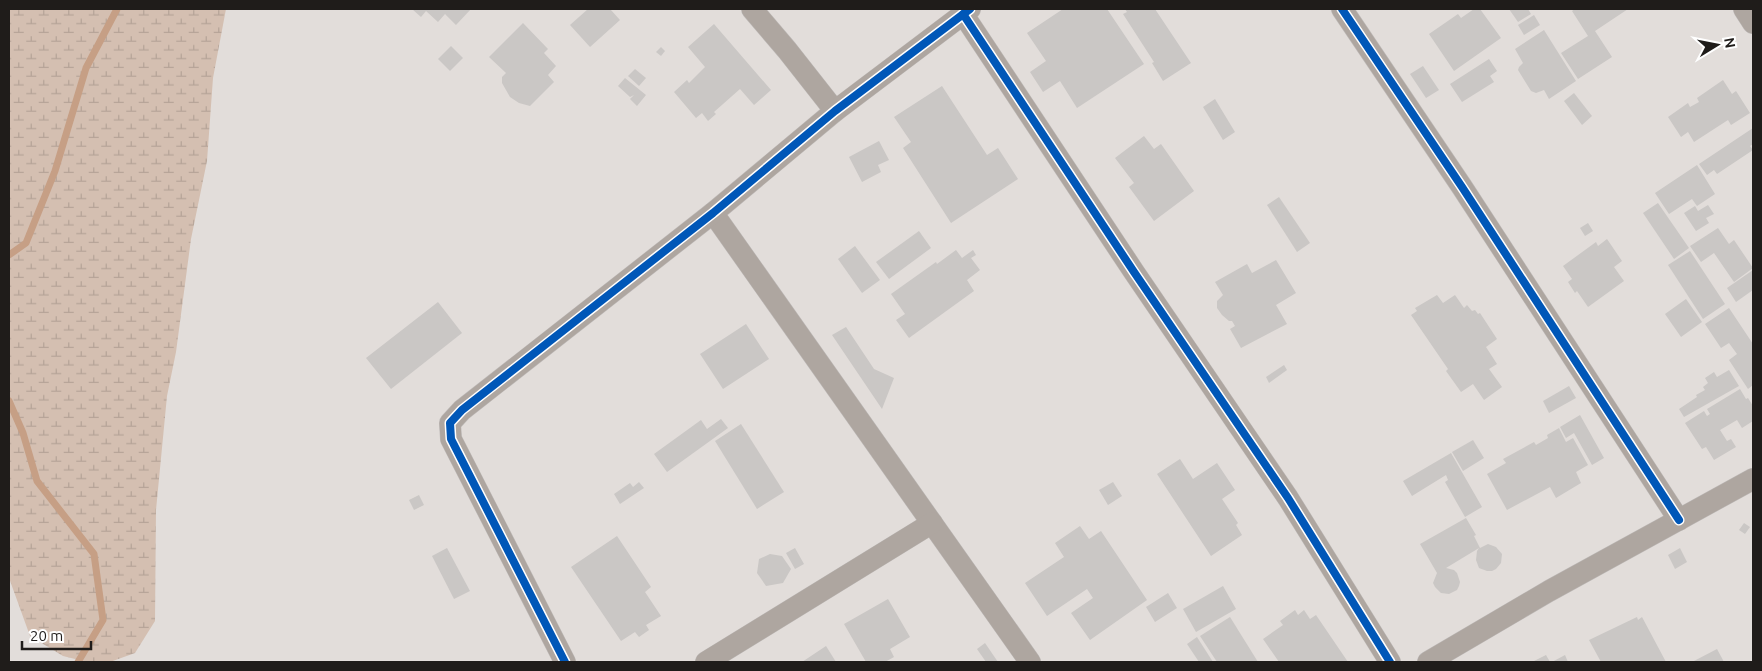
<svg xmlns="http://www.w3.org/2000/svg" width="1762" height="671" viewBox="0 0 1762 671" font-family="Ubuntu,sans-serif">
<defs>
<pattern id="wetland-marsh" width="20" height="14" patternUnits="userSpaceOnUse" patternTransform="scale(1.25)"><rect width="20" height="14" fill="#d4bfb1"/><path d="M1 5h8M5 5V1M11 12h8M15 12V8" fill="none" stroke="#b6a498"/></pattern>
</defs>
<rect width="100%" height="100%" fill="#e2ddda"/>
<polygon fill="url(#wetland-marsh)" points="9,9 226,9 213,78 207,161 191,239 176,352 167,396 156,510 155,621 135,653 110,662 87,662 63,656 30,636 9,578"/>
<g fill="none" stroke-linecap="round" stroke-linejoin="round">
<g stroke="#c69f85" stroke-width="7">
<polyline points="9,255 26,243 55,171 86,68 117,9"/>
<polyline points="9,401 23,433 37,481 94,554 103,620 78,662"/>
</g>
</g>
<g fill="#cac7c5">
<polygon points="412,9 471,9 456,25 445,14 438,22 426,11 421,17"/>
<polygon points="588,9 610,9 620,20 590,47 570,25"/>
<polygon points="1063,9 1107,9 1144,64 1077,108 1060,81 1043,92 1030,72 1046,61 1027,33"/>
<polygon points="1125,9 1155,9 1191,63 1163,81 1152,63 1154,62 1123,14 1127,12"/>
<polygon points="1474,9 1480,9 1501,38 1454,71 1429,34 1458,14 1461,18"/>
<polygon points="1509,9 1528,9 1531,14 1518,22"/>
<polygon points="1575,9 1628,9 1595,31 1612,57 1578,79 1561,53 1588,36 1572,11"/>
<polygon points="1534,15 1540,25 1524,35 1518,25"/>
<polygon points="523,23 548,49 544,53 556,66 548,75 554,82 530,106 519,103 510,97 502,83 502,77 506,73 489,57"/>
<polygon points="714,24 771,90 754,105 740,89 714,112 716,114 708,121 702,113 696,118 674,92 687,80 689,83 705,67 688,47"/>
<polygon points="1544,30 1576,81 1549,99 1544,90 1536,93 1531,91 1518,70 1519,67 1523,63 1515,49"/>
<polygon points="451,46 463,58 450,71 438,59"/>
<polygon points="661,47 665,51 661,56 656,52"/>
<polygon points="1489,59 1497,71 1490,76 1494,82 1462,102 1450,84"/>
<polygon points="1423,66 1439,90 1426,98 1410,74"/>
<polygon points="635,69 646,78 639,86 628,76"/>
<polygon points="625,78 646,95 637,106 630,99 634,95 630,97 618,86"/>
<polygon points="1723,80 1732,94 1736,91 1750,113 1731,125 1728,120 1694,142 1688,132 1681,137 1668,117 1688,103 1690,107 1699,102 1697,98"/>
<polygon points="942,86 987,155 998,148 1018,179 951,223 903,148 911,142 894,117"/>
<polygon points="1574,93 1592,116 1582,125 1564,101"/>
<polygon points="1215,99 1235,132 1223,140 1203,107"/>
<polygon points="1753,128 1753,144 1750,146 1753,150 1717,174 1714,170 1707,175 1699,164"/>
<polygon points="1144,136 1154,149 1161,144 1194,191 1154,221 1129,187 1134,183 1115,158"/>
<polygon points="879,141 889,160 878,165 881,172 862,182 849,157"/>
<polygon points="1697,165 1715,194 1697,206 1692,199 1669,214 1655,193"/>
<polygon points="1279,197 1310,243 1297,252 1267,205"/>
<polygon points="1658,203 1689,248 1674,259 1643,213"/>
<polygon points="1708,205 1714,214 1706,218 1709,223 1696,231 1684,213 1695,206 1698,211"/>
<polygon points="1588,223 1593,231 1585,236 1580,228"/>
<polygon points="1718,228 1729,244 1734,240 1753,268 1734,282 1714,253 1701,262 1690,246"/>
<polygon points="919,231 931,248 889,279 876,262"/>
<polygon points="1607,239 1622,261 1614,267 1624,281 1588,307 1577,291 1575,293 1568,282 1572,279 1563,266 1596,242 1598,246"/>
<polygon points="855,246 880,280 862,293 838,259"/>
<polygon points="956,250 962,258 973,250 976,255 971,258 980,270 967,280 974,291 909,338 896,320 905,314 891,294 936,262 937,264"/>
<polygon points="1690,251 1725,304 1703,319 1668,265"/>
<polygon points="1276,260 1296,293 1276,305 1287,324 1241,348 1230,329 1235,326 1232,321 1229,321 1222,315 1217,308 1217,301 1223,295 1215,282 1247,264 1252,273"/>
<polygon points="1753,270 1753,290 1736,302 1727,288"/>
<polygon points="1437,295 1443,303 1455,295 1464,308 1467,305 1472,311 1475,310 1478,314 1480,313 1497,339 1486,347 1497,364 1489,369 1502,387 1484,400 1473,384 1461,392 1446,371 1448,369 1411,315 1417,311 1415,308"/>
<polygon points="1686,299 1702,322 1681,337 1665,314"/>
<polygon points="438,302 462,333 391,389 366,358"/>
<polygon points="1729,308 1753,344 1753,385 1748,389 1729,360 1737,354 1729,343 1721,348 1705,324"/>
<polygon points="746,324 769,359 723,389 700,354"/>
<polygon points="846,327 874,369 894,378 882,409 832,335"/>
<polygon points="1284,365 1287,370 1269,383 1266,377"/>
<polygon points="1729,370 1739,386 1684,417 1679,409 1697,397 1696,395 1705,390 1703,387 1708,383 1705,378 1714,372 1717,377"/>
<polygon points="1569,386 1576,398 1549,413 1543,401"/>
<polygon points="1740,389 1746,399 1748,398 1753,406 1753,421 1742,428 1737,420 1720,430 1727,441 1731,439 1736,447 1714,460 1706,447 1702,449 1685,423 1704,411 1707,416 1710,414 1707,409"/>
<polygon points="1580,415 1604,458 1592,465 1574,433 1566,438 1560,427"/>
<polygon points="721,419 728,428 667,472 654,454 701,420 707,429"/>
<polygon points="741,424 784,492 757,509 715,441"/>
<polygon points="1559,428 1566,442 1573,438 1588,465 1576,472 1581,483 1556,498 1550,487 1507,510 1487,474 1506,463 1503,459 1534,442 1536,445 1548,438 1547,435"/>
<polygon points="1473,440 1484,458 1463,471 1452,452"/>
<polygon points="1451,453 1482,507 1465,517 1445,482 1448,480 1446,475 1412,496 1403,481"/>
<polygon points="1180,459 1193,479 1217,463 1235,490 1222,499 1238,523 1236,525 1242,535 1211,556 1157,474"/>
<polygon points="639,482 644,488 620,504 614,494 630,483 633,487"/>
<polygon points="1113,482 1122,496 1108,505 1099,490"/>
<polygon points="419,495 424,505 414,510 409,500"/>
<polygon points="1466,518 1476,535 1474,536 1480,548 1488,544 1496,547 1502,554 1501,563 1496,569 1492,571 1487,571 1479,568 1476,560 1477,551 1479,548 1446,568 1454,570 1457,573 1460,582 1459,586 1457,590 1449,594 1441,593 1435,587 1433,583 1437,573 1420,544"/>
<polygon points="1744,523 1750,527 1745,534 1739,530"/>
<polygon points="1080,526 1089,539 1101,531 1147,600 1090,640 1071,613 1093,598 1087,589 1047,616 1025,583 1064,557 1055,543"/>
<polygon points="617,536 651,587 645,592 661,616 646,625 649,630 639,637 635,632 621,641 571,567"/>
<polygon points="447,548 470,591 454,599 432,556"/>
<polygon points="795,548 804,564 795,569 786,553"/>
<polygon points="1680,548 1687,562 1675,569 1668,555"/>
<polygon points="770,554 782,556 791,569 783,583 766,586 757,573 759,559"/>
<polygon points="1223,586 1236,609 1196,632 1183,609"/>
<polygon points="1168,593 1177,608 1155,622 1146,607"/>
<polygon points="888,599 910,637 890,649 894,657 885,662 866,662 844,624"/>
<polygon points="1295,610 1298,615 1304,610 1310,619 1316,615 1348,662 1279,662 1263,639 1283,625 1280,621"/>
<polygon points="1230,617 1258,662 1217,662 1200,636"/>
<polygon points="1637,617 1638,620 1642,617 1666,662 1601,662 1589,640"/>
<polygon points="1197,637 1213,662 1199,662 1187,644"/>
<polygon points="985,643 998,662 986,662 977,649"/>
<polygon points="826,646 836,662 802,662"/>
<polygon points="1717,649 1724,662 1692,662"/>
<polygon points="1546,655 1550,662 1532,662"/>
<polygon points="1565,655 1568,662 1552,662"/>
</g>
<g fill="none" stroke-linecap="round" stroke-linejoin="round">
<defs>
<g id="minor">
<polyline points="752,9 787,50 835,111"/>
<polyline points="1342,9 1462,187 1679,520"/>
<polyline points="1744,9 1753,23"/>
<polyline points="963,14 1134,272 1288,498 1390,662"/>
<polyline points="713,213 1030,662"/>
<polyline points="565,662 451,439 450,423 462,410 713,213 835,111 970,9"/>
<polyline points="706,662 932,523"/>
<polyline points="1428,662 1549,591 1753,479"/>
</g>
</defs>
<use href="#minor" stroke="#bebab8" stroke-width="22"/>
<use href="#minor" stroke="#aea6a0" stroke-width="21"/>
<defs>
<g id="cycleway">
<polyline points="1342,9 1462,187 1679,520"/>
<polyline points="963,14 1134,272 1288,498 1390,662"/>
<polyline points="565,662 451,439 450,423 462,410 713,213 835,111 970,9"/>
</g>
</defs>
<use href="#cycleway" stroke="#fff" stroke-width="11"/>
<use href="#cycleway" stroke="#0057b8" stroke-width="8"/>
</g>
<rect width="1762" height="671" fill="none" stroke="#1f1c1a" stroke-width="20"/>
<g transform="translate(1717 45) rotate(80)" stroke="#ffffff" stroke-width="4" paint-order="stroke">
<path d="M0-4L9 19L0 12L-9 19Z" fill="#1f1c1a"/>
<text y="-8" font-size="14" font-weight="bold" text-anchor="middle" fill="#1f1c1a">N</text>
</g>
<path d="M22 641v8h69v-8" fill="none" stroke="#1f1c1a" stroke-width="2.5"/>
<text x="30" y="641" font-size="15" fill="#1f1c1a" stroke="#ffffff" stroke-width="4" paint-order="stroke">20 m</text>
</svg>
